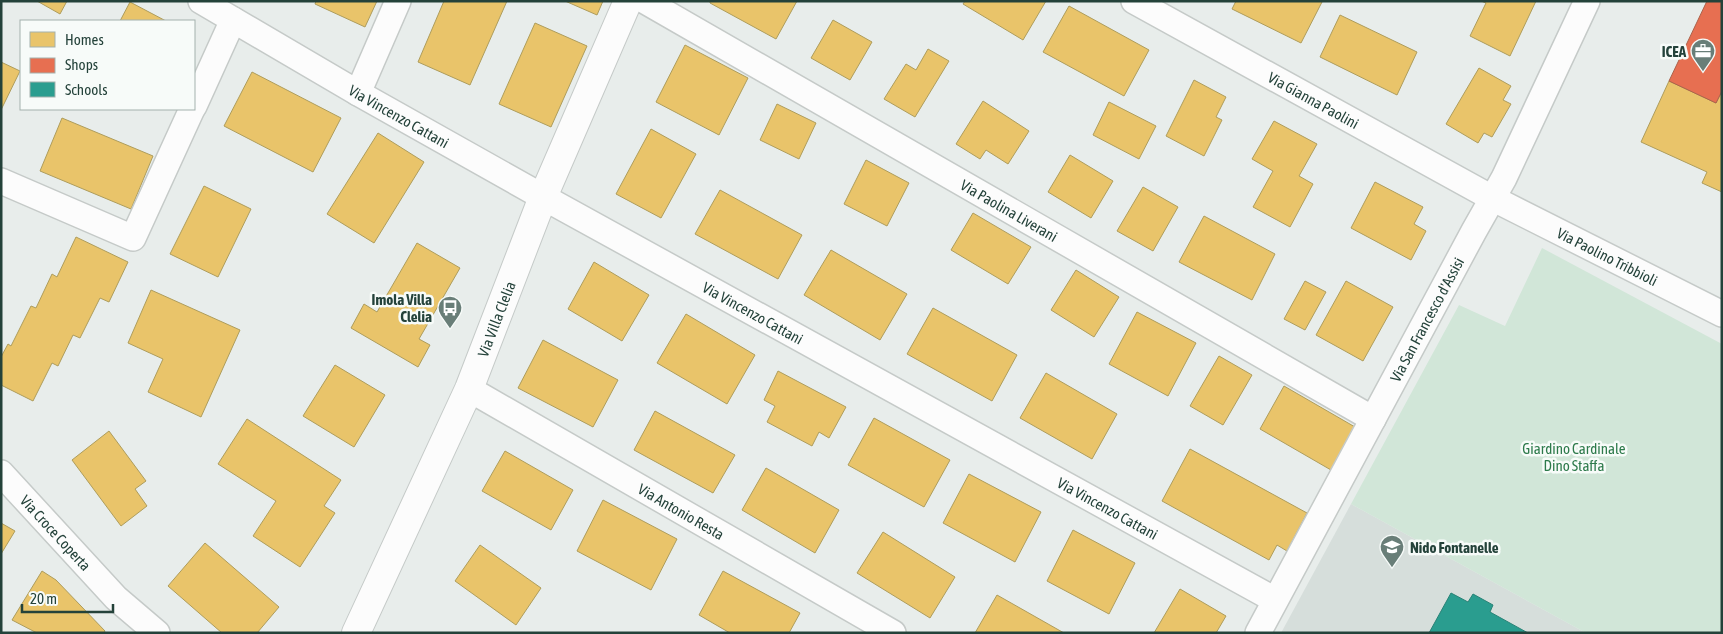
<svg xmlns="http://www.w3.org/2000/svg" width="1723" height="634" viewBox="0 0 1723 634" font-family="'Asap Condensed',sans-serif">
<rect width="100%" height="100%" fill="#e8edeb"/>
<polygon fill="#d6dedb" points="1351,504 1586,633 1281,633"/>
<polygon fill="#d1e6d8" points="1542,248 1722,344 1722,633 1586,633 1351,504 1459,305 1505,326"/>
<g fill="#e9c46a" stroke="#ae9d5c">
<polygon points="37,1 67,1 60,14"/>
<polygon points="316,1 377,1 365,27 315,4"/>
<polygon points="444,1 507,1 470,85 418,62"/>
<polygon points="565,1 603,1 597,15"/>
<polygon points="710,1 797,1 776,39 710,3"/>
<polygon points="965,1 1046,1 1023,40 963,4"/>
<polygon points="1236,1 1320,1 1322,2 1301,43 1232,9"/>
<polygon points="1481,1 1536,1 1510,56 1470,36 1486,3"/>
<polygon points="130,2 166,21 120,21"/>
<polygon points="1069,6 1149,50 1124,96 1043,52"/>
<polygon points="1340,15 1417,52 1397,95 1320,57"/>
<polygon points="833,20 872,42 850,80 811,58"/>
<polygon points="535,23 587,46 551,127 499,104"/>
<polygon points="685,45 748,78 719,135 656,102"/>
<polygon points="928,49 949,61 915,117 884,99 906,64 916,70"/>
<polygon points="1,62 20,71 1,110"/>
<polygon points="1479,68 1511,86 1503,100 1511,104 1492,137 1484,133 1478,143 1446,124"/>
<polygon points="252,72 341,118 313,172 224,126"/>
<polygon points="1194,80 1226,97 1216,117 1222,120 1204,156 1166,136"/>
<polygon points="1669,81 1716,103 1722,91 1722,192 1702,183 1707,172 1641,142"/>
<polygon points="983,101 1029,131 1008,164 986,150 980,159 956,144"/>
<polygon points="1109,102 1156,126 1139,159 1093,135"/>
<polygon points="777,104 816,123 799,159 760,140"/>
<polygon points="62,118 153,156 131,209 40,171"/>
<polygon points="1274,121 1317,144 1299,176 1313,184 1290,227 1253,207 1273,171 1252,159"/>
<polygon points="651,129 696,154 661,218 616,194"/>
<polygon points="378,133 424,162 374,243 327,214"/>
<polygon points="1070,155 1113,181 1091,218 1048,192"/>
<polygon points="866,160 909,183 887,226 844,204"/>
<polygon points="1375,182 1423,207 1414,224 1426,231 1411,260 1351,228"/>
<polygon points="204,186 251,209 218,277 170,254"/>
<polygon points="1143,187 1178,207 1153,251 1117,231"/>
<polygon points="720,190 802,235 778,279 695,234"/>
<polygon points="973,213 1031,247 1008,284 951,250"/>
<polygon points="1204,216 1275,254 1252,300 1179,262"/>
<polygon points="76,237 128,262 109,302 100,298 80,338 73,335 58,366 52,363 33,401 1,385 1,357 8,344 11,346 31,306 36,308 52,274 57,277"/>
<polygon points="417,243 460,268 419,339 430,345 418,367 351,328 364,304 377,312"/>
<polygon points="831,250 907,294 880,340 804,295"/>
<polygon points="594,262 649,295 622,341 568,309"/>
<polygon points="1076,270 1119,297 1094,337 1051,310"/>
<polygon points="1305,281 1326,292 1305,330 1284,319"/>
<polygon points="1346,281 1393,307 1363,361 1316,335"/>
<polygon points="151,290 240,330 201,417 148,392 163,359 128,343"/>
<polygon points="933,308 1017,355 992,401 907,354"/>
<polygon points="1137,312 1196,343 1168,396 1109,364"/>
<polygon points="686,314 755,355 727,404 657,363"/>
<polygon points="543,340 618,380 593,427 518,388"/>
<polygon points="1219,356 1252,375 1223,425 1190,406"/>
<polygon points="335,365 385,395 354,447 303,416"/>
<polygon points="778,371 846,407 829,438 819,432 812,446 767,422 775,406 764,400"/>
<polygon points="1046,373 1117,414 1092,459 1020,418"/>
<polygon points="1284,386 1355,427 1331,470 1260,429"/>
<polygon points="655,411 735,455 713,493 634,450"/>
<polygon points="874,418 950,460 924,507 848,465"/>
<polygon points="247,419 341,480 324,506 335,513 300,567 253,536 276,501 218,464"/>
<polygon points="109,431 146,481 135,489 147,506 121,526 72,460"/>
<polygon points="1190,449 1307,513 1287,551 1277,545 1269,560 1162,501"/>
<polygon points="505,451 573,490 551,530 482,491"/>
<polygon points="766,468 839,510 815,553 742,510"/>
<polygon points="969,474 1041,512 1015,562 943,523"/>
<polygon points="603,500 677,539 651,590 577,551"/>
<polygon points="1,523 15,531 1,554"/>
<polygon points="1073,530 1135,563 1109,614 1047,581"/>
<polygon points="883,532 955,577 930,618 857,573"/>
<polygon points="205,543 279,607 257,633 222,633 168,586"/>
<polygon points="480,545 541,588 516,625 455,581"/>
<polygon points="42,571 56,580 105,631 104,633 37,633 12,620"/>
<polygon points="723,571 800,613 789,633 730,633 699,615"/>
<polygon points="1180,589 1226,616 1216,633 1154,633"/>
<polygon points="997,595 1064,633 975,633"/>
</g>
<polygon fill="#e76f51" stroke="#ac624a" points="1707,1 1722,1 1722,91 1716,103 1669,81"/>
<polygon fill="#2a9d8f" stroke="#288276" points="1451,593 1468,602 1473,594 1493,605 1490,612 1528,633 1429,633"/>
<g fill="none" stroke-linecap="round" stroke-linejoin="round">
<defs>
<g id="minor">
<path id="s1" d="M201 1 358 93 543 197 1275 600"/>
<path id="s2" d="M645 1 1373 419"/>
<path id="s3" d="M1134 1 1492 198 1722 314"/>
<polyline points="358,93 398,1"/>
<polyline points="194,106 233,20"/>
<polyline points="1,181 133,238 192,109"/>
<path id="s4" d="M469 389 893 633"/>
<path id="s5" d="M1 473 116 598 157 633"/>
<path id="s6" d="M1258 633 1474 231 1504 178 1587 1"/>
</g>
<g id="tertiary">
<path id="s7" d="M356 633 469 389 543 197 628 1"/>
</g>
</defs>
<use href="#minor" stroke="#c5cac8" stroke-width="28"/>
<use href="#tertiary" stroke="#c5cac8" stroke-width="30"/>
<use href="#minor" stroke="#fcfcfc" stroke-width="25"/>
<use href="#tertiary" stroke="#fcfcfc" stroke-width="28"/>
</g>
<defs>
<symbol id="office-pin" viewBox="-11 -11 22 30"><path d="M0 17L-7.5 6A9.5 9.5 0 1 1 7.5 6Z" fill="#697e78" stroke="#f7fbf9"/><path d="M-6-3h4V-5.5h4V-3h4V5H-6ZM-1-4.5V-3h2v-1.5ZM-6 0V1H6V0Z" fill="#fff"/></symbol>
<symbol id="bus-pin" viewBox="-11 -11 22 30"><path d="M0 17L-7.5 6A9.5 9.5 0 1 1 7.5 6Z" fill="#697e78" stroke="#f7fbf9"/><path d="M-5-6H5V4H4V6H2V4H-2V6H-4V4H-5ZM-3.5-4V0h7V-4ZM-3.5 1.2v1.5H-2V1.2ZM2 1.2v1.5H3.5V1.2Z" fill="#fff"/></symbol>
<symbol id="school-pin" viewBox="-11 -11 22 30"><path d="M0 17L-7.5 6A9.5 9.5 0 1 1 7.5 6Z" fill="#697e78" stroke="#f7fbf9"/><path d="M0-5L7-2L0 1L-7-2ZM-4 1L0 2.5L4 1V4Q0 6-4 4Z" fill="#fff"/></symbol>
</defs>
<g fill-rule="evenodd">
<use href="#office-pin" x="1689" y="37" width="28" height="38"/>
<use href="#bus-pin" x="436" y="294" width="28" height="38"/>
<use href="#school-pin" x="1378" y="533" width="28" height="38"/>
</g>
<g text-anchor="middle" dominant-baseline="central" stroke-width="5" stroke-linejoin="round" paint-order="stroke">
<g font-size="15" font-weight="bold" fill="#24423a" stroke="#f7fbf9" text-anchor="end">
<text x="1686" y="51">ICEA</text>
<text x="432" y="299">Imola Villa<tspan x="432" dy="17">Clelia</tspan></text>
<text x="1410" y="547" text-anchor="start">Nido Fontanelle</text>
</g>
<g font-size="15" fill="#24423a" stroke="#f7fbf9">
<text stroke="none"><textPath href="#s3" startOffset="205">Via Gianna Paolini</textPath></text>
<text stroke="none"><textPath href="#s1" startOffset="229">Via Vincenzo Cattani</textPath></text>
<text stroke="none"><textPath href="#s2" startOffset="420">Via Paolina Liverani</textPath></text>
<text stroke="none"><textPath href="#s3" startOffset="538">Via Paolino Tribbioli</textPath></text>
<text stroke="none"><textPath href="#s1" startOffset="634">Via Vincenzo Cattani</textPath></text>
<text stroke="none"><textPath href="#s7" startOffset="344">Via Villa Clelia</textPath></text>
<text stroke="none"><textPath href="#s6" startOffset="356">Via San Francesco d'Assisi</textPath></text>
<text stroke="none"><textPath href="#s1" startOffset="1039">Via Vincenzo Cattani</textPath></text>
<text stroke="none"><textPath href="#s4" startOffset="245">Via Antonio Resta</textPath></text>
<text stroke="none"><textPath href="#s5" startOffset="81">Via Croce Coperta</textPath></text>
</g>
<g font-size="15" fill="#2d7a4b" stroke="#f7fbf9">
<text x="1574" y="448">Giardino Cardinale<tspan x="1574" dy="17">Dino Staffa</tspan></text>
</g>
</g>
<rect width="1723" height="634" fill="none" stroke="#24423a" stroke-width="5"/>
<rect x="20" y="20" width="175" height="90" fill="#f7fbf9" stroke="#a3b1ad"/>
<rect x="30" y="32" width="25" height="15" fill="#e9c46a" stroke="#a3b1ad"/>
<text x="65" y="45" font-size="15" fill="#24423a">Homes</text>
<rect x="30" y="58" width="25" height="15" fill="#e76f51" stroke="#a3b1ad"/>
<text x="65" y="70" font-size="15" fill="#24423a">Shops</text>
<rect x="30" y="82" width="25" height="15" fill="#2a9d8f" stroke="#a3b1ad"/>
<text x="65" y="95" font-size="15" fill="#24423a">Schools</text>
<path d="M22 604v8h91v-8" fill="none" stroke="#24423a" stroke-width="2.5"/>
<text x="30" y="604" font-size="15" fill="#24423a" stroke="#f7fbf9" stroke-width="4" paint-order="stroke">20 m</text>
</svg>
